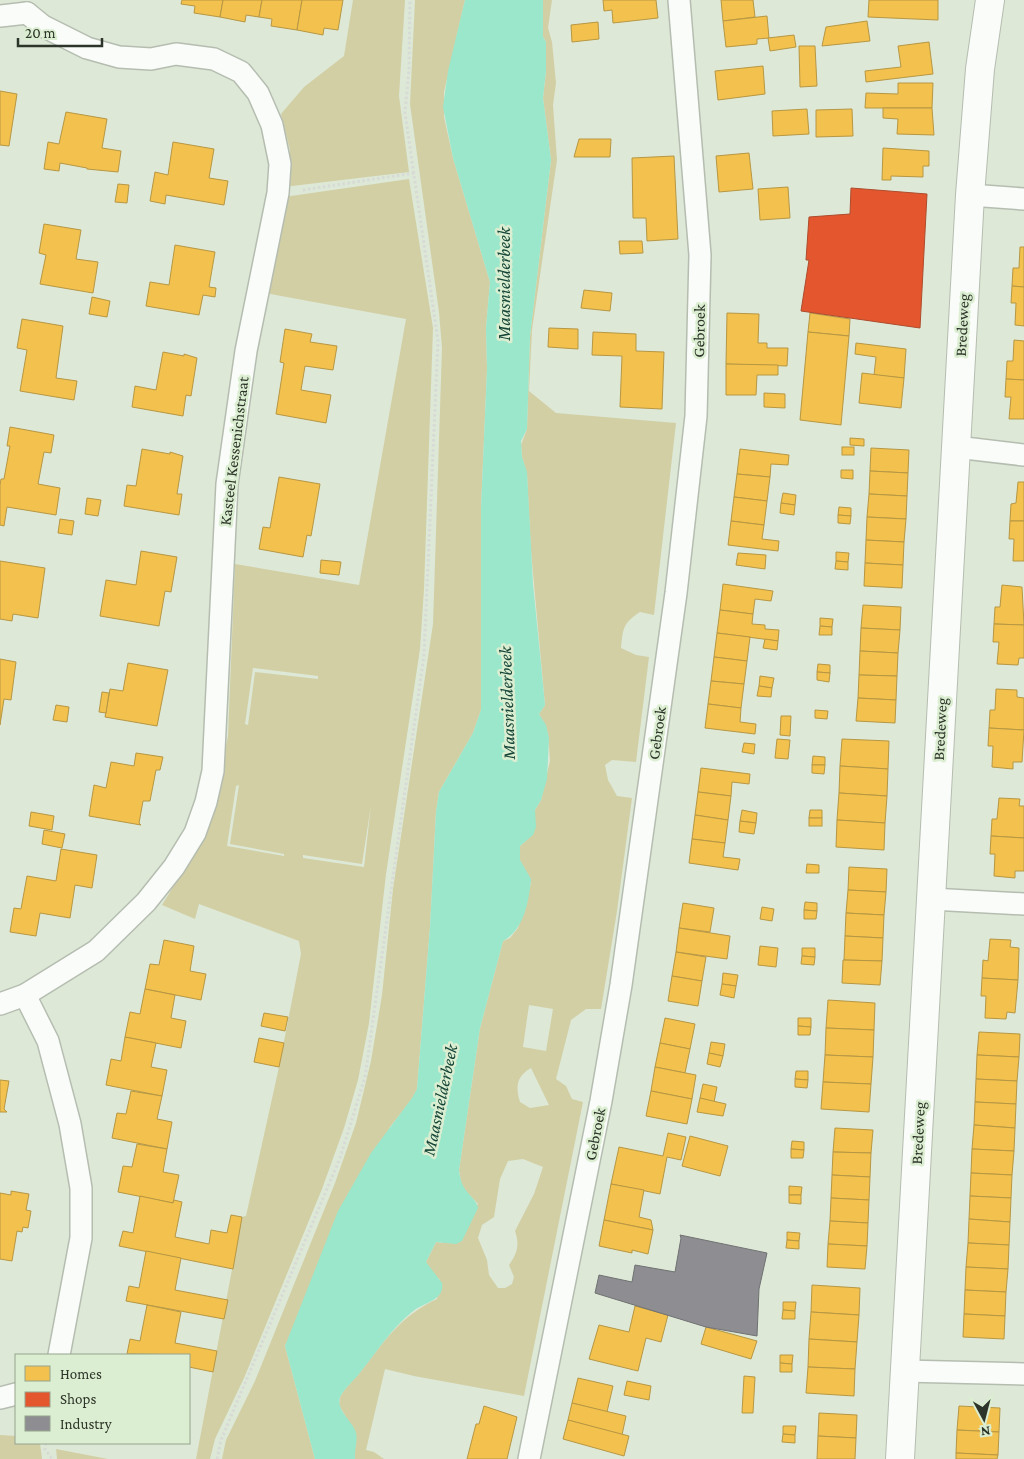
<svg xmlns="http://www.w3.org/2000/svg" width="1024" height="1459" viewBox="0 0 1024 1459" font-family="'Crimson Pro',serif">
<rect width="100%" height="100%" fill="#dde8d7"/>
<g fill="#d2cfa4" fill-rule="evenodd">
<polygon points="353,0 405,0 399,96 409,172 292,186 287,185 290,150 281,114 304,87 344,56"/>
<polygon points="415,0 465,0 444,92 444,117 453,158 490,282 486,328 487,369 481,508 481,710 473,733 439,792 436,812 430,927 417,1089 413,1098 390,1127 285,1346 315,1459 222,1459 226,1440 255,1381 335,1183 356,1123 371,1061 382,995 393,889 433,624 442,348 439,312 410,104"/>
<path d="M543 0H552L548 28 552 42 556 83 553 105 557 160 532 330 529 391 556 413 676 423 654 615 640 612C623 623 623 628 621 648L636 655 649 657 636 762 612 760 605 765 608 780 617 796 632 798 617 911 601 1009H586L571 1020 556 1079 566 1086 572 1099 583 1102 524 1396 414 1376 385 1369 366 1450 374 1452 384 1459H355L346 1417 339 1405 340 1397C346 1386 355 1379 362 1370 385 1340 402 1315 437 1299L440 1280 430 1270 426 1262 436 1242 442 1243 478 1204 462 1187 459 1170 480 1028 503 941 510 938 518 928 531 883 520 860V846C536 833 533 828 535 810L541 800 550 761 548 733 539 714 545 705 531 551 527 475 522 457 521 445 527 429 530 336 551 160 543 98 546 71V42L543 37ZM529 1005 553 1009 546 1051 523 1047ZM531 1068 549 1105 530 1108 520 1102C515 1086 517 1076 531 1068ZM523 1159 543 1167 534 1194 515 1231C520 1245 517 1254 509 1265L514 1277 512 1284 505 1288H498L489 1275 487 1260 478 1238 482 1225 494 1217 500 1179 508 1161Z"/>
<path d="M409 179 433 328 424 589 420 649 386 874 369 1023 358 1080 344 1128 322 1189 244 1378 215 1439 210 1459H196L242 1217 246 1216 279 1067 301 954 299 941 199 904 195 919 162 905 184 869 218 785 228 736 235 564 359 585 406 319 265 293 284 197ZM253 668 318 676V679L255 672 248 725 245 724ZM239 785 230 844 284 854V856L227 846 236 786ZM371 805 364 867 303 858V855L362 864Z"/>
<polygon points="0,1435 16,1436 16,1443 40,1443 42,1459 0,1459"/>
<polygon points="56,1449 108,1459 57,1459"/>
</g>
<path fill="#9ae7cc" d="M465 0H543V37L546 42V71L543 98 551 160 530 336 527 429 521 441 522 457 527 472 533 584 545 705 539 714 546 725 549 738 547 779 541 800 535 810 536 827 533 835 520 846V860L531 879C529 901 524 930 503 941L480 1028 459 1170C461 1194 476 1196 478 1208L462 1241 456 1244 436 1242 426 1262 442 1283C445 1301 423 1302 412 1312 392 1328 378 1350 362 1370 355 1380 346 1386 340 1397 336 1410 350 1419 355 1430 359 1439 354 1449 355 1459H315L285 1346 338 1211 371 1153 412 1098 417 1089 430 927 436 812 439 792 473 733 481 710V508L487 369 486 328 490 282 453 158 443 107 448 71Z"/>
<g fill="#f2c14e" stroke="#b79743">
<polygon points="182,0 223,0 220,17 194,13 195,6 181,4"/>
<polygon points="223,0 262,0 259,17 246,15 245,22 220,17"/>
<polygon points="262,0 302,0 297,30 271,26 272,19 259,17"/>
<polygon points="302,0 343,0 338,30 324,28 323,35 297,30"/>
<polygon points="603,0 656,0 658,18 613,23 612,10 604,11"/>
<polygon points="721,0 753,0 755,17 723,21"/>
<polygon points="869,0 938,0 938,20 868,17"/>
<polygon points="767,16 769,38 757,39 757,44 726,47 723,21"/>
<polygon points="867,21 870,41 822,46 826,27"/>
<polygon points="598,22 599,39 572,42 571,25"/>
<polygon points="794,35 796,47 770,51 768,38"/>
<polygon points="929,42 933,74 866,82 865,71 901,67 898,46"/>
<polygon points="799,46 815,46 817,86 800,87"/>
<polygon points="763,66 765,94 718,100 715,71"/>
<polygon points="898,83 933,83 932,108 865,108 866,93 898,94"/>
<polygon points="0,91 17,94 9,146 0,145"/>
<polygon points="883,108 932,108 934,135 897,134 898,119 883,118"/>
<polygon points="807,109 809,134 773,136 772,111"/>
<polygon points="852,109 853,136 816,137 816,110"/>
<polygon points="66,112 107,119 102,148 121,151 118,172 87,169 87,168 60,163 59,171 44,169 48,142 59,144"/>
<polygon points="579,139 611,139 610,157 574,157"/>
<polygon points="173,142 214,149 209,178 228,181 224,205 166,195 165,204 150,201 155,172 168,175"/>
<polygon points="883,148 929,151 929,166 923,166 923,177 891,176 891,180 882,180"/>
<polygon points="749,153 753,189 719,192 716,156"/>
<polygon points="674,156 678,239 647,241 646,218 633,218 632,158"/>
<polygon points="118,184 129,185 127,203 115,202"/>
<polygon points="788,187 790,218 760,220 758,189"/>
<polygon points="44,224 81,230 76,259 98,262 93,293 40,284 46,255 39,253"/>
<polygon points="619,241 642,241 643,253 620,254"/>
<polygon points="175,245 215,252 209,287 216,288 215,297 203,295 199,315 146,306 150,282 169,285"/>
<polygon points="1020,247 1024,247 1024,287 1012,286 1013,268 1019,268"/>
<polygon points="1012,286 1024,287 1024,326 1015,325 1016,303 1011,303"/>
<polygon points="584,290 612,293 610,311 581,308"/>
<polygon points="92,297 110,301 107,317 89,314"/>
<polygon points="727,313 759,314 758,343 767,343 767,348 788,348 787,366 726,364"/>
<polygon points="810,313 850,319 849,336 808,332"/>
<polygon points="22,319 63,326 56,378 77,381 74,400 20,391 27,350 17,348"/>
<polygon points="549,328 578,329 578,349 548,347"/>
<polygon points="285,329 312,334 310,342 337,346 333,370 305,366 301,390 331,395 326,423 276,414 284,363 280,362"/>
<polygon points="593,332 636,334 636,351 664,352 662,409 620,407 622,356 592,355"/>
<polygon points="808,332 849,336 841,425 800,420"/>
<polygon points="1014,340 1024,341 1024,380 1006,379 1007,361 1013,361"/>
<polygon points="856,343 906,349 904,378 874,375 876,357 855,354"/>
<polygon points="163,352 184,356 184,354 197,358 191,396 186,395 183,416 132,407 135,386 156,390"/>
<polygon points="726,364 778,365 778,375 757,375 756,395 726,395"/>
<polygon points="862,373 904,378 901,408 859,403"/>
<polygon points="1006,379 1024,380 1024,419 1009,419 1011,397 1005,397"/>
<polygon points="764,393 785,394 785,408 764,407"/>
<polygon points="10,427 54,435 51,453 44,452 38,484 60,488 56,515 7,507 4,526 0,525 0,485 1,479 4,479 10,446 7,446"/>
<polygon points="850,438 864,439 864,446 850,445"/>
<rect x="842" y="447" width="12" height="8"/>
<polygon points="871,448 909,450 908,473 870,471"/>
<polygon points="142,449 170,454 170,452 183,456 177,494 182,494 179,515 124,506 127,485 136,486"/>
<polygon points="740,449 789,455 788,465 771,464 770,477 737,474"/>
<polygon points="841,470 853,470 853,479 841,478"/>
<polygon points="870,471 908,473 907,496 869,494"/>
<polygon points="737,474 770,477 767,501 734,497"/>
<polygon points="279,477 320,484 311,536 307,535 303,557 259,549 263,527 270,528"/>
<polygon points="1018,482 1024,482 1024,521 1010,521 1011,504 1016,503"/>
<polygon points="783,493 796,495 795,505 781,503"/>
<polygon points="869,494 907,496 906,519 867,517"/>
<polygon points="734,497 767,501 764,525 731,521"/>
<polygon points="87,498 101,500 98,516 85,514"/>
<polygon points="781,503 795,505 794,515 780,513"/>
<polygon points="839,507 851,508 851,516 838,515"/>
<polygon points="838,515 851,516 850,524 838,523"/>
<polygon points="867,517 906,519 904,542 866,540"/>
<polygon points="60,519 74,521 72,535 58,533"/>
<polygon points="731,521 764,525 762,539 779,541 778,551 728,545"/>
<polygon points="1010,521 1024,521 1024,561 1013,561 1014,539 1009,539"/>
<polygon points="866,540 904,542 903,565 865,563"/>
<polygon points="141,551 177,557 171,592 165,591 159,626 100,616 106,580 136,585"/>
<polygon points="836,552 849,553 848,562 836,561"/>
<polygon points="738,553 766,555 765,569 736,565"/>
<polygon points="321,560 341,562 339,575 320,573"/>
<polygon points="0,561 45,568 38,618 13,614 12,621 0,619"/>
<polygon points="836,561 848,562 848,570 835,569"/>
<polygon points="865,563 903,565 902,588 864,586"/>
<polygon points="723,584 773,591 771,601 755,599 753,614 720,610"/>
<polygon points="1002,585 1022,587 1024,625 994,624 995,607 1000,607"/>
<polygon points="863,605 901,607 900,630 861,628"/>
<polygon points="720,610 753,614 752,624 765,625 765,629 779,630 778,641 717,633"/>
<polygon points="820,618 833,619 832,627 820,626"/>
<polygon points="994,624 1024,625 1024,658 1019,658 1018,665 997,664 999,642 993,642"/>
<polygon points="820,626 832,627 832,635 819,635"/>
<polygon points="861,628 900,630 898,653 860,651"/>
<polygon points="717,633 750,637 747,661 714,657"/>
<polygon points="765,639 778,641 777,650 763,648"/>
<polygon points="860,651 898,653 897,676 859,675"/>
<polygon points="714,657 747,661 744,684 711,681"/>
<polygon points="0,659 16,662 11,700 4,699 0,725"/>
<polygon points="128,663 168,670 157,726 105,717 110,689 123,691"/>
<polygon points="818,664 830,665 830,673 817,672"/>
<polygon points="817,672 830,673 829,682 817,680"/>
<polygon points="859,675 897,676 896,700 858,698"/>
<polygon points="760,676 774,678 772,688 759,686"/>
<polygon points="711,681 744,684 741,708 708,704"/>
<polygon points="759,686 772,688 771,697 757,696"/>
<polygon points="996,689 1017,690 1017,697 1024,698 1024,730 989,728 990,710 995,710"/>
<polygon points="102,692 109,693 106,713 99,712"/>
<polygon points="858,698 896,700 895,723 856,721"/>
<polygon points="708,704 741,708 740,722 756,724 755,734 705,728"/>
<polygon points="56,705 69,707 67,722 53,720"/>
<polygon points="815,710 828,711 827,719 815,718"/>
<polygon points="781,716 791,716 790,736 780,735"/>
<polygon points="989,728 1024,730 1022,762 1013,762 1013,769 992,767 993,746 988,746"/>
<polygon points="777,739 790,740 788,759 775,758"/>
<polygon points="842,739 889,741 888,769 840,766"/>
<polygon points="744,743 755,744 754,754 742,752"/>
<polygon points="136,753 163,757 160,770 156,770 150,801 143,801 139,823 141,825 89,816 94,785 106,788 111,762 134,766"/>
<polygon points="813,756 825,757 825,765 812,765"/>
<polygon points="812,765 825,765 824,774 812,773"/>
<polygon points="840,766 888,769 887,796 839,793"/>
<polygon points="701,768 750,774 749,784 732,782 731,796 698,792"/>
<polygon points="698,792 731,796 728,820 695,815"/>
<polygon points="839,793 887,796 885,823 837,820"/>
<polygon points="999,798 1020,799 1019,806 1024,806 1024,838 991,836 992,819 997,819"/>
<polygon points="742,810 757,813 756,823 740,821"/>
<polygon points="810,810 822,810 822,818 809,818"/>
<polygon points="31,812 54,816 52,830 29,826"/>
<polygon points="695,815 728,820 725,843 692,839"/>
<rect x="809" y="818" width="13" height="8"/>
<polygon points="837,820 885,823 884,850 836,847"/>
<polygon points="740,821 756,823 754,834 739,832"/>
<polygon points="44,830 65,834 62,848 42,844"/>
<polygon points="991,836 1024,838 1024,871 1015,871 1015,878 994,876 995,854 990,854"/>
<polygon points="692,839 725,843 723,857 740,859 738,870 689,863"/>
<polygon points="61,849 97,855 92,888 75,885 70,918 40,913 36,936 10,932 14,908 21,909 27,876 56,881"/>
<polygon points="807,864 819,865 819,873 806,873"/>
<polygon points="849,867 887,869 886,892 848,890"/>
<polygon points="848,890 886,892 884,915 846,913"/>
<polygon points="805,902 817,903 817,911 804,910"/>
<polygon points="683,903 714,908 710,932 679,928"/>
<polygon points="762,907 774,909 772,921 760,919"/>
<polygon points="804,910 817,911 816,919 804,919"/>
<polygon points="846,913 884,915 883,938 845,936"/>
<polygon points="679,928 730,936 727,959 676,952"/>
<polygon points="845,936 883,938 882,961 844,960"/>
<polygon points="990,939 1011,940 1010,947 1019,948 1018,980 982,978 983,960 988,961"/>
<polygon points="164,940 194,946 190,971 206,974 201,1000 145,989 150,964 159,965"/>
<polygon points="760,946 778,948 776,967 758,965"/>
<polygon points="802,948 815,948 815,957 802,956"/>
<polygon points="676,952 706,957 702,981 672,976"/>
<polygon points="802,956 815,957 814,965 801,964"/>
<polygon points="843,960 882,961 880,985 842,983"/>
<polygon points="723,973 738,975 736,986 722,984"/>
<polygon points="672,976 702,981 698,1006 668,1001"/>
<polygon points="982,978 1018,980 1015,1013 1007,1012 1006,1019 985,1018 986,996 981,996"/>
<polygon points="722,984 736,986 734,998 720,995"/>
<polygon points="145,989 175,995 171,1018 186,1021 181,1048 125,1037 130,1012 140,1014"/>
<polygon points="828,1000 875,1003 874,1030 826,1028"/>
<polygon points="264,1013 288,1017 285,1031 261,1026"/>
<polygon points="665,1018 695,1024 690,1049 660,1043"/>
<polygon points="798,1018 811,1018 811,1027 798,1026"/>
<polygon points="798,1026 811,1027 810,1035 798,1035"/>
<polygon points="826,1028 874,1030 873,1057 825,1055"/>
<polygon points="979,1032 1020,1034 1019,1057 977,1055"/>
<polygon points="125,1037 156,1043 151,1067 167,1070 162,1096 106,1085 111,1059 121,1061"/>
<polygon points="259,1038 284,1043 279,1067 254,1062"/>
<polygon points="711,1042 725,1044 723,1056 709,1053"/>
<polygon points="660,1043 690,1049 685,1073 655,1067"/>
<polygon points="709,1053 723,1056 720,1067 707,1064"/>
<polygon points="825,1055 873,1057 871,1084 823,1082"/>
<polygon points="977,1055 1019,1057 1017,1081 976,1079"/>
<polygon points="655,1067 696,1075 692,1099 651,1091"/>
<polygon points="796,1071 808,1071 808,1080 795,1079"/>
<polygon points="795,1079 808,1080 807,1088 795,1087"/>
<polygon points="976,1079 1017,1081 1016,1104 975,1102"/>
<polygon points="0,1080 9,1081 4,1109 7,1112 0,1112"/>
<polygon points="823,1082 871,1084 869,1112 821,1109"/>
<polygon points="703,1084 717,1087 714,1102 700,1098"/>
<polygon points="131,1091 162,1096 157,1119 172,1122 167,1149 112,1138 117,1113 126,1114"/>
<polygon points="651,1091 692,1099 687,1124 646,1116"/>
<polygon points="700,1098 726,1104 723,1116 697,1112"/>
<polygon points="975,1102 1016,1104 1015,1128 974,1125"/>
<polygon points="974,1125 1015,1128 1014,1151 972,1149"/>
<polygon points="835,1128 873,1130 871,1153 833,1152"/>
<polygon points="668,1133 686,1137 681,1160 667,1157 660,1194 611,1184 619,1147 663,1156"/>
<polygon points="690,1136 728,1146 720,1176 682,1166"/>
<polygon points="792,1141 804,1142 804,1150 791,1149"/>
<polygon points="137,1144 167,1149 163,1172 179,1175 173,1203 118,1192 123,1166 132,1167"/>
<polygon points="791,1149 804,1150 803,1158 791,1158"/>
<polygon points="972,1149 1014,1151 1012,1175 971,1173"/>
<polygon points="833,1152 871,1153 870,1177 832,1175"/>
<polygon points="971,1173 1012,1175 1011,1198 970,1196"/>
<polygon points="832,1175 870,1177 869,1200 831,1198"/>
<polygon points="611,1184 644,1190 639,1217 651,1220 653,1230 604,1220"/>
<polygon points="789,1186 802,1187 801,1195 789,1195"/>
<polygon points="11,1191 29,1194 26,1210 31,1211 28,1228 23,1227 22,1232 17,1231 12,1261 0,1259 0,1193 11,1195"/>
<polygon points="789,1195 801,1195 801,1204 789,1203"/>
<polygon points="140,1196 173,1203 174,1200 182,1202 175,1237 209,1244 211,1230 227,1233 231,1215 242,1217 233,1269 119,1246 123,1231 133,1233"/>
<polygon points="970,1196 1011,1198 1010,1222 969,1219"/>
<polygon points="831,1198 869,1200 868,1223 830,1221"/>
<polygon points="969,1219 1010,1222 1009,1245 968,1243"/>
<polygon points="604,1220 653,1230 648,1254 632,1250 632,1253 599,1246"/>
<polygon points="830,1221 868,1223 867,1246 828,1244"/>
<polygon points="787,1232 800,1233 799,1241 787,1240"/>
<polygon points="787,1240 799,1241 799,1249 786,1248"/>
<polygon points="968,1243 1009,1245 1008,1269 966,1267"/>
<polygon points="828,1244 867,1246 865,1269 827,1267"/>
<polygon points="146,1251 181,1258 175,1290 228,1300 224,1319 126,1301 129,1286 139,1288"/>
<polygon points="966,1267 1008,1269 1006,1292 965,1290"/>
<polygon points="812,1285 860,1288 859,1315 811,1312"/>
<polygon points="965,1290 1006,1292 1005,1316 964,1314"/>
<polygon points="783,1302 796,1302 795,1311 783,1310"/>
<polygon points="147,1305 181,1312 175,1343 217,1351 213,1372 189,1367 189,1355 127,1354 130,1339 140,1341"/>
<polygon points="635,1306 668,1315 661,1342 646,1338 638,1371 589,1359 599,1325 629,1332"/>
<polygon points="783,1310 795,1311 795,1319 782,1319"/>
<polygon points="811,1312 859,1315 857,1342 809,1339"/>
<polygon points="964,1314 1005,1316 1004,1339 963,1337"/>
<polygon points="706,1327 757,1341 751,1359 701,1344"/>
<polygon points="809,1339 857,1342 855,1369 808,1367"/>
<polygon points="780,1355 793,1355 792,1364 780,1363"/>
<polygon points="780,1363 792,1364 792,1372 780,1372"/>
<polygon points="808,1367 855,1369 854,1396 806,1393"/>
<polygon points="744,1376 755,1377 753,1413 742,1413"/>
<polygon points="578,1378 613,1386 607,1412 572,1403"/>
<polygon points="627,1381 651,1386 649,1400 624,1395"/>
<polygon points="572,1403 626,1416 622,1435 568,1420"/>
<polygon points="484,1406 517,1417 507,1459 467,1459 476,1424 479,1424"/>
<polygon points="959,1406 1000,1408 999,1432 957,1430"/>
<polygon points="819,1413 857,1415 856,1438 818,1436"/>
<polygon points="568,1420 629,1436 624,1456 563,1439"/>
<polygon points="783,1426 796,1426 795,1435 783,1434"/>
<polygon points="957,1430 999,1432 998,1455 956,1453"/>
<polygon points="783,1434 795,1435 795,1443 782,1442"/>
<polygon points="818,1436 856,1438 855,1459 817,1459"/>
<polygon points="956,1453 998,1455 997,1459 956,1459"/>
</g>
<polygon fill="#e4572e" stroke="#ad4c2c" points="851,188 927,194 920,328 801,311 809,260 806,260 809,217 850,214"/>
<polygon fill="#8d8d92" stroke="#707272" points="680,1235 767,1253 759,1289 757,1336 706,1327 595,1293 599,1275 632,1282 635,1265 675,1272 681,1238"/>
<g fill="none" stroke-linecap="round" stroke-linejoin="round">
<defs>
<g id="street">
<polyline points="0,16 27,13"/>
<polyline points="970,195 1024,199"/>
<polyline points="956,447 1024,455"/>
<polyline points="931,899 1024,904"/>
<polyline points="25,995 48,1041 70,1124 81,1188 81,1238 59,1355"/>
<polyline points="0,1004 25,995 96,951 146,902 174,867 195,833 206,802 213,771 227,484 246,351 278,193 280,164 272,125 258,93 241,72 214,59 176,54 151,59 119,57 87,48 43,26 27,13"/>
<polyline points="904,1371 1024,1374"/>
<polyline points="0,1398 16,1394"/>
<polyline points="529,1459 601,1101 621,985 676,593 696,416 700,255 679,0"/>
</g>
<polyline id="secondary" points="900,1459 970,195 980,69 990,0"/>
</defs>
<use href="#street" stroke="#b5bdb0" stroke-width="24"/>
<use href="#secondary" stroke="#b5bdb0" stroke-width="30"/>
<g stroke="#d7dad5" stroke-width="3" stroke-dasharray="2.5 2.5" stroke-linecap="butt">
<polyline points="303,190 414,173"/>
<polyline points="46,1443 45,1449 52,1459"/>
<polyline points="217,1459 221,1440 340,1158 365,1077 424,655 438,341 405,113 409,69 410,0"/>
</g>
<use href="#street" stroke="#fafcf9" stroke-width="21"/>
<use href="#secondary" stroke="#fafcf9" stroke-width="28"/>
</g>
<g text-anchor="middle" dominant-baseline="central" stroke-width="5" stroke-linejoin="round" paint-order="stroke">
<g font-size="16" fill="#2d3429" stroke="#dbeed1">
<text transform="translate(962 325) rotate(-87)">Bredeweg</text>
<text transform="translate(699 331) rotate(-89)">Gebroek</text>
<text transform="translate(234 451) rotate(-83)">Kasteel Kessenichstraat</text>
<text transform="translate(940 729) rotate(-87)">Bredeweg</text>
<text transform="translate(657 733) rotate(-82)">Gebroek</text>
<text transform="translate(918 1133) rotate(-87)">Bredeweg</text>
<text transform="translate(595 1134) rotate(-79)">Gebroek</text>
</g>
<g font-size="18" font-style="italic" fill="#164538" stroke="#dbeed1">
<text transform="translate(504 284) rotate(-90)">Maasnielderbeek</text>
<text transform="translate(507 703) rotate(-92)">Maasnielderbeek</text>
<text transform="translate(440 1100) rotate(-78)">Maasnielderbeek</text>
</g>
</g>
<rect x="15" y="1354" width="175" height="90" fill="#dbeed1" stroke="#95a48e"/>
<rect x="25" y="1366" width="25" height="15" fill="#f2c14e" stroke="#95a48e"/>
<text x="60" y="1379" font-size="15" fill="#2d3429">Homes</text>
<rect x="25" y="1392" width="25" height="15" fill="#e4572e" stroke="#95a48e"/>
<text x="60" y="1404" font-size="15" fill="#2d3429">Shops</text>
<rect x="25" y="1416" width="25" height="15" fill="#8d8d92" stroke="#95a48e"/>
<text x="60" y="1429" font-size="15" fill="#2d3429">Industry</text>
<g transform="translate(984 1419) rotate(173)" stroke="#dbeed1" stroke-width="4" paint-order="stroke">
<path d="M0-4L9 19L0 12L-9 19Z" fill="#2d3429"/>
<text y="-8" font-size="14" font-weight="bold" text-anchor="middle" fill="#2d3429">N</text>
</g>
<path d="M18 38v8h84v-8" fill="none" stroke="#2d3429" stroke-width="2.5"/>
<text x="25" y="38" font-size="15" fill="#2d3429" stroke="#dbeed1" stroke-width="4" paint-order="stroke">20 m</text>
</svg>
